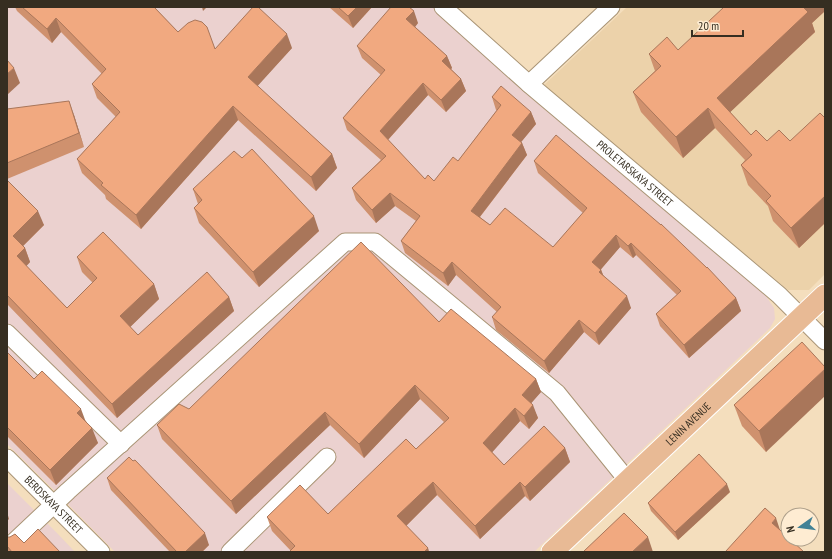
<svg xmlns="http://www.w3.org/2000/svg" width="832" height="559" viewBox="0 0 832 559" font-family="'PT Sans Narrow',sans-serif">
<rect width="100%" height="100%" fill="#f4debd"/>
<g fill="#ebd1cf">
<polygon points="7,7 434,7 522,84 764,293 774,308 775,319 770,328 534,552 115,552 59,495 7,444"/>
<polygon points="7,483 56,532 75,552 7,552"/>
</g>
<polygon fill="#ecd2aa" points="627,7 825,7 825,274 809,290 788,290 543,86"/>
<g fill="none" stroke-linecap="round" stroke-linejoin="round">
<defs>
<g id="minor">
<path id="s1" d="M443 7 529 84 779 295 825 341"/>
<polyline points="529,84 611,7"/>
<polyline points="7,333 121,444"/>
<path id="s2" d="M7 458 101 552"/>
<polyline points="14,542 68,491 345,242 375,242 557,393 628,481"/>
<polyline points="230,552 327,457"/>
</g>
<g id="major">
<path id="s3" d="M552 552 825 295"/>
</g>
</defs>
<use href="#minor" stroke="#a99475" stroke-width="19"/>
<use href="#major" stroke="#fff" stroke-width="23"/>
<use href="#minor" stroke="#fff" stroke-width="17"/>
<use href="#major" stroke="#e8ba95" stroke-width="21"/>
</g>
<g fill="#cf916e">
<polygon points="15,7 154,7 178,32 215,49 292,48 257,86 332,154 337,168 316,191 238,120 141,229 106,199 105,195 82,173 77,159 116,117 97,98 92,84 102,74 61,32 52,43 17,11"/>
<polygon points="329,7 372,7 353,28"/>
<polygon points="825,7 825,11 812,23 815,32 730,112 751,135 767,141 790,141 825,118 825,223 799,248 773,221 768,206 748,185 741,165 745,160 715,128 683,158 641,112 633,92 655,71 649,54 678,50"/>
<polygon points="418,23 415,27 447,56 452,68 451,69 461,79 466,91 446,112 428,95 388,140 425,179 434,181 458,161 497,110 496,110 492,97 531,112 536,124 521,142 522,143 527,155 480,217 490,225 553,247 583,213 538,173 534,161 736,298 741,311 689,358 660,326 656,314 677,295 636,255 633,258 620,247 601,269 603,275 631,308 599,345 584,332 549,373 496,330 492,317 497,312 456,275 448,286 405,253 401,241 416,221 395,206 376,223 356,200 352,188 381,160 347,130 343,118 381,75 362,58 357,46"/>
<polygon points="7,109 74,115 84,147 7,179"/>
<polygon points="242,158 319,231 259,287 199,223 194,208 198,204 193,189"/>
<polygon points="7,180 44,225 23,246 25,248 30,262 26,266 67,308 93,283 82,272 77,257 154,284 159,299 130,327 138,335 229,297 234,311 117,418 7,304"/>
<polygon points="439,322 536,379 541,392 531,403 538,418 529,429 520,421 492,452 504,465 565,448 570,462 530,501 525,496 480,539 437,495 406,526 428,548 429,552 289,552 291,551 272,531 267,517 328,514 416,449 444,422 420,399 364,458 330,425 236,514 162,439 157,425 189,409"/>
<polygon points="7,352 34,379 86,421 98,443 56,485 7,436"/>
<polygon points="825,367 766,452 742,426 734,405"/>
<polygon points="107,478 209,545 202,552 170,552 111,490"/>
<polygon points="730,492 678,540 651,511 648,503"/>
<polygon points="7,537 24,543 60,552 7,552"/>
</g>
<g fill="#a9765a">
<polygon points="202,7 207,7 203,11"/>
<polygon points="357,7 372,7 353,28 348,16"/>
<polygon points="802,7 825,7 825,11 812,23 815,32 724,118 717,98"/>
<polygon points="414,11 418,23 411,32 406,19"/>
<polygon points="56,18 61,32 52,43 47,29"/>
<polygon points="287,34 292,48 253,91 248,77"/>
<polygon points="447,56 452,68 447,73 442,61"/>
<polygon points="14,68 20,83 7,95 7,74"/>
<polygon points="461,79 466,91 446,112 441,100"/>
<polygon points="423,83 428,95 385,143 380,131"/>
<polygon points="69,101 74,115 84,147 79,133"/>
<polygon points="233,106 238,120 141,229 136,215"/>
<polygon points="708,108 715,128 683,158 676,137"/>
<polygon points="531,112 536,124 517,147 512,135"/>
<polygon points="522,143 527,155 475,223 471,211"/>
<polygon points="332,154 337,168 316,191 311,177"/>
<polygon points="390,193 395,206 376,223 372,210"/>
<polygon points="825,196 825,223 799,248 791,228"/>
<polygon points="38,211 44,225 18,251 13,236"/>
<polygon points="314,216 319,231 259,287 253,272"/>
<polygon points="616,235 620,247 597,274 592,262"/>
<polygon points="631,243 636,255 633,258 628,246"/>
<polygon points="25,248 30,262 22,271 17,256"/>
<polygon points="452,262 456,275 448,286 443,273"/>
<polygon points="601,270 606,282 599,272"/>
<polygon points="154,284 159,299 126,331 120,316"/>
<polygon points="627,296 631,308 599,345 595,333"/>
<polygon points="229,297 234,311 117,418 112,404"/>
<polygon points="736,298 741,311 689,358 684,345"/>
<polygon points="579,320 584,332 549,373 544,361"/>
<polygon points="825,369 825,396 766,452 759,431"/>
<polygon points="536,379 541,392 527,408 522,395"/>
<polygon points="415,385 420,399 364,458 359,444"/>
<polygon points="533,405 538,418 529,429 524,416"/>
<polygon points="515,408 520,421 488,457 483,443"/>
<polygon points="81,409 87,425 77,413"/>
<polygon points="325,412 330,425 236,514 231,501"/>
<polygon points="92,428 98,443 56,485 50,470"/>
<polygon points="565,448 570,462 530,501 525,487"/>
<polygon points="433,482 437,495 402,530 397,516"/>
<polygon points="520,482 525,496 480,539 475,526"/>
<polygon points="727,484 730,492 678,540 675,532"/>
<polygon points="7,512 9,519 7,521"/>
<polygon points="776,518 781,533 772,523"/>
<polygon points="205,533 209,545 202,552 185,552"/>
<polygon points="648,537 653,552 632,552"/>
<polygon points="428,548 429,552 424,552"/>
</g>
<g fill="#f1a980" stroke="#a9765a">
<polygon points="22,7 154,7 178,32 188,23 195,20 202,22 207,27 215,49 253,7 258,7 287,34 248,77 332,154 311,177 233,106 136,215 101,185 103,183 77,159 120,112 92,84 106,69 56,18 47,29"/>
<polygon points="338,7 357,7 348,16"/>
<polygon points="391,7 409,7 414,11 406,19 447,56 442,61 461,79 441,100 423,83 380,131 425,179 428,175 434,181 453,157 458,161 501,105 492,97 501,86 531,112 512,135 522,143 471,211 490,225 505,208 553,247 587,208 534,161 556,135 661,225 661,224 707,268 707,267 736,298 684,345 656,314 681,291 631,243 628,246 616,235 592,262 601,270 599,272 627,296 595,333 579,320 544,361 492,317 501,307 452,262 443,273 401,241 420,216 390,193 372,210 352,188 386,156 343,118 385,70 357,46"/>
<polygon points="724,7 803,7 808,12 717,98 751,135 756,130 767,141 779,130 790,141 820,113 825,118 825,196 791,228 766,201 771,196 741,165 752,155 708,108 676,137 633,92 661,66 649,54 667,37 678,50"/>
<polygon points="7,60 14,68 7,74"/>
<polygon points="69,101 79,133 7,163 7,109"/>
<polygon points="252,149 314,216 253,272 194,208 202,200 193,189 234,151 242,158"/>
<polygon points="7,180 38,211 13,236 25,248 17,256 67,308 97,278 77,257 103,232 154,284 120,316 138,335 207,272 229,297 112,404 7,295"/>
<polygon points="361,242 439,322 451,309 536,379 522,395 533,405 524,416 515,408 483,443 504,465 544,426 565,448 525,487 520,482 475,526 433,482 397,516 428,548 424,552 289,552 295,546 267,517 300,485 328,514 406,439 416,449 449,418 415,385 359,444 325,412 231,501 157,425 179,404 189,409"/>
<polygon points="802,342 825,367 825,369 759,431 734,405"/>
<polygon points="7,352 34,379 42,371 81,409 77,413 92,428 50,470 7,427"/>
<polygon points="699,454 727,484 675,532 648,503"/>
<polygon points="129,457 133,461 135,460 205,533 185,552 177,552 107,478"/>
<polygon points="765,508 776,518 772,523 788,537 788,539 790,539 804,552 728,552 726,551"/>
<polygon points="624,513 648,537 632,552 583,552"/>
<polygon points="38,529 60,552 12,552 7,546 7,537 10,537 15,534 24,543"/>
</g>
<g text-anchor="middle" dominant-baseline="central" stroke-width="3.5" stroke-linejoin="round" paint-order="stroke">
<g font-size="11" fill="#362e21" stroke="#feecd2">
<text stroke="none"><textPath href="#s1" startOffset="254">PROLETARSKAYA STREET</textPath></text>
<text stroke="none"><textPath href="#s3" startOffset="187">LENIN AVENUE</textPath></text>
<text stroke="none"><textPath href="#s2" startOffset="66">BERDSKAYA STREET</textPath></text>
</g>
</g>
<rect width="832" height="559" fill="none" stroke="#362e21" stroke-width="16"/>
<g transform="translate(800 527) rotate(256)"><circle r="19" fill="#feecd2" stroke="#aea08b"/>
<path d="M0-3L7 15L0 10L-7 15Z" fill="#428296"/>
<text y="-6" font-size="11" font-weight="bold" text-anchor="middle" fill="#362e21">N</text>
</g>
<path d="M692 30v6h51v-6" fill="none" stroke="#362e21" stroke-width="2"/>
<text x="698" y="30" font-size="12" fill="#362e21" stroke="#feecd2" stroke-width="3" paint-order="stroke">20 m</text>
</svg>
